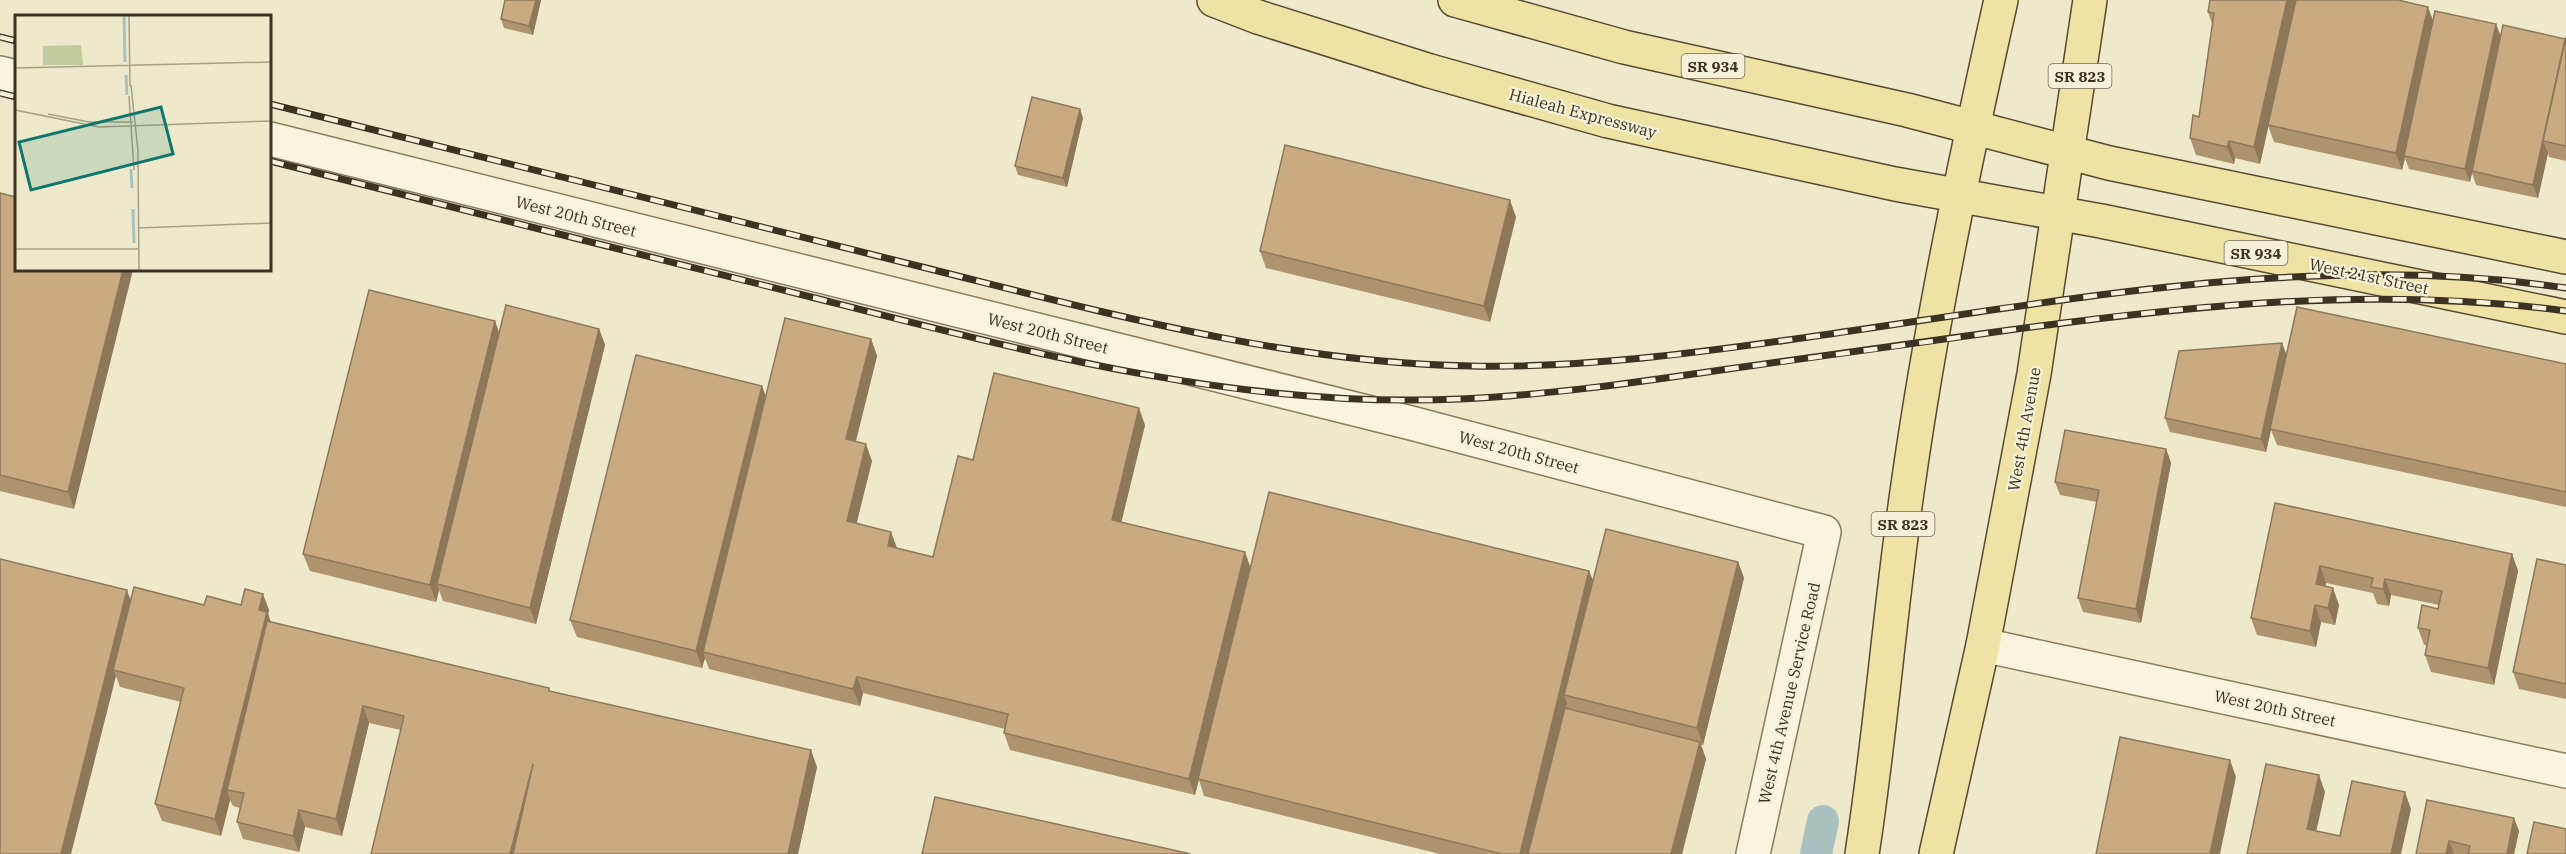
<svg xmlns="http://www.w3.org/2000/svg" width="2566" height="854" viewBox="0 0 2566 854" font-family="'IBM Plex Serif',serif">
<rect width="100%" height="100%" fill="#eee9ca"/>
<g fill="none" stroke-linecap="round" stroke-linejoin="round">
<polyline stroke="#aac2bf" stroke-width="32" points="1816,854 1823,821"/>
<defs>
<g id="minor">
<polyline points="0,73 16,77"/>
<polyline points="270,139 1411,423 1824,532 1753,854"/>
<polyline points="1983,645 2566,771"/>
</g>
<g id="major">
<polyline points="1214,0 1258,17 1430,71 1608,121 1895,184 2101,221 2566,317"/>
<polyline points="1455,0 1624,47 1907,110 2109,163 2566,257"/>
<path d="M1862 854C1881 731 1890 608 1908 485 1931 322 1965 161 2001 0"/>
<polyline points="1936,854 1983,645 2034,374 2090,0"/>
</g>
</defs>
<use href="#minor" stroke="#8a7c5e" stroke-width="36"/>
<use href="#major" stroke="#584a32" stroke-width="36"/>
<use href="#minor" stroke="#f8f4dd" stroke-width="33"/>
<use href="#major" stroke="#eee3a4" stroke-width="33"/>
<defs>
<g id="rail">
<polyline points="0,37 16,41"/>
<polyline points="0,93 16,97"/>
<path d="M270 104C486 158 702 212 918 266 1099 311 1283 363 1471 366 1584 368 1697 353 1809 337 2058 302 2314 250 2566 288"/>
<path d="M270 161C452 207 633 253 815 298 1027 352 1239 409 1460 399 1550 395 1639 382 1728 369 1817 357 1906 345 1995 332 2185 306 2374 285 2566 311"/>
</g>
</defs>
<use href="#rail" stroke="#3b3221" stroke-width="7"/>
<use href="#rail" stroke="#f5f1d9" stroke-width="4.5" stroke-dasharray="14" stroke-linecap="butt"/>
</g>
<g fill="#ae936f">
<polygon points="505,0 541,0 533,35 504,28 501,19"/>
<polygon points="2208,12 2433,20 2496,24 2501,37 2565,40 2566,37 2566,161 2549,157 2548,153 2538,198 2476,185 2472,173 2470,182 2409,169 2405,158 2402,170 2274,142 2268,125 2260,164 2235,158 2234,164 2196,155 2190,138 2199,117 2212,24"/>
<polygon points="1083,118 1067,187 1018,175 1015,166"/>
<polygon points="0,193 74,509 0,491"/>
<polygon points="1516,217 1490,322 1266,268 1260,251"/>
<polygon points="495,321 499,333 599,329 605,345 536,624 443,601 439,590 436,602 310,571 303,554"/>
<polygon points="871,339 877,356 856,441 872,461 856,523 897,548 933,557 973,460 1145,425 1121,522 1245,552 1250,568 1589,571 1593,581 1738,562 1744,578 1703,745 1701,745 1706,759 1682,854 1440,854 1204,796 1199,780 1195,795 1010,750 1004,733 1005,729 863,693 860,706 709,669 705,658 702,668 577,637 570,620 766,397"/>
<polygon points="2282,343 2286,355 2566,364 2566,507 2277,445 2271,430 2266,452 2170,432 2165,418"/>
<polygon points="2166,449 2171,463 2141,623 2083,612 2078,598 2097,502 2060,495 2055,482"/>
<polygon points="2275,503 2512,554 2518,571 2494,685 2431,672 2425,655 2427,645 2424,645 2418,628 2438,609 2439,605 2391,595 2389,606 2377,604 2373,593 2326,583 2325,586 2339,605 2335,625 2321,622 2316,647 2257,635 2251,618"/>
<polygon points="2566,565 2566,699 2519,689 2513,672"/>
<polygon points="131,601 204,605 241,605 269,610 268,614 271,622 551,691 817,767 798,854 371,854 401,730 369,723 342,836 305,827 299,852 243,839 237,822 240,808 233,806 230,800 221,836 162,821 155,804 181,702 120,687 116,676 0,854"/>
<polygon points="2427,800 2519,831 2514,854 2416,854"/>
</g>
<g fill="#8d785a">
<polygon points="536,0 541,0 533,35 529,26"/>
<polygon points="2287,0 2297,0 2260,164 2254,147"/>
<polygon points="2428,7 2434,23 2404,156 2405,158 2402,170 2396,153"/>
<polygon points="2496,24 2501,37 2470,182 2465,169"/>
<polygon points="2565,39 2566,42 2543,141 2548,153 2538,198 2533,185"/>
<polygon points="1080,109 1083,118 1067,187 1063,178"/>
<polygon points="2229,141 2235,158 2234,164 2227,147"/>
<polygon points="1510,200 1516,217 1490,322 1484,306"/>
<polygon points="123,270 133,270 74,509 68,492"/>
<polygon points="495,321 501,338 437,584 439,590 436,602 430,585"/>
<polygon points="599,329 605,345 536,624 530,608"/>
<polygon points="871,339 877,356 852,456 846,439"/>
<polygon points="2282,343 2287,356 2266,452 2261,439"/>
<polygon points="762,386 768,402 703,652 705,658 702,668 696,651"/>
<polygon points="1139,408 1145,425 1118,536 1112,520"/>
<polygon points="866,444 872,461 853,538 847,521"/>
<polygon points="2166,449 2171,463 2141,623 2136,609"/>
<polygon points="891,532 897,548 888,546"/>
<polygon points="1245,552 1251,569 1195,795 1189,779"/>
<polygon points="2512,554 2518,571 2494,685 2488,668"/>
<polygon points="1738,562 1744,578 1703,745 1697,728"/>
<polygon points="2320,566 2326,583 2322,601 2316,584"/>
<polygon points="1589,571 1596,588 1564,695 1567,703 1530,854 1520,854"/>
<polygon points="2385,579 2391,595 2389,606 2383,589"/>
<polygon points="2333,588 2339,605 2335,625 2328,608"/>
<polygon points="127,590 133,607 113,670 116,676 71,854 61,854"/>
<polygon points="263,594 269,610 268,614 273,629 227,790 230,800 221,836 215,819"/>
<polygon points="2315,605 2321,622 2316,647 2310,631"/>
<polygon points="857,677 863,693 860,706 853,689"/>
<polygon points="363,706 369,723 342,836 336,819"/>
<polygon points="1700,742 1706,759 1682,854 1671,854"/>
<polygon points="811,750 817,767 798,854 788,854"/>
<polygon points="2230,760 2236,777 2220,854 2210,854"/>
<polygon points="533,764 521,854 510,854"/>
<polygon points="2319,775 2325,792 2313,846 2307,829"/>
<polygon points="2405,792 2411,809 2401,854 2391,854"/>
<polygon points="299,810 305,827 299,852 293,836"/>
<polygon points="2514,818 2519,831 2514,854 2507,854"/>
<polygon points="2449,841 2454,854 2446,854"/>
</g>
<g fill="#caab81" stroke="#8d785a" stroke-width="1.5">
<polygon points="505,0 536,0 529,26 501,19"/>
<polygon points="2210,0 2287,0 2254,147 2229,141 2227,147 2190,138 2193,115 2199,117 2214,13 2208,12"/>
<polygon points="2296,0 2398,0 2428,7 2396,153 2268,125"/>
<polygon points="2435,11 2496,24 2465,169 2404,156"/>
<polygon points="2503,25 2565,39 2533,185 2472,171"/>
<polygon points="2566,37 2566,146 2543,141"/>
<polygon points="1032,97 1080,109 1063,178 1015,166"/>
<polygon points="1285,145 1510,200 1484,306 1260,251"/>
<polygon points="0,193 16,197 16,270 123,270 68,492 0,475"/>
<polygon points="369,290 495,321 430,585 303,554"/>
<polygon points="506,305 599,329 530,608 437,584"/>
<polygon points="2297,307 2566,364 2566,492 2270,429"/>
<polygon points="785,318 871,339 846,439 866,444 847,521 891,532 888,546 933,557 958,456 973,460 994,373 1139,408 1112,520 1245,552 1189,779 1004,733 1008,714 857,677 853,689 703,652"/>
<polygon points="2282,343 2261,439 2165,418 2179,351"/>
<polygon points="636,355 762,386 696,651 570,620"/>
<polygon points="2065,430 2166,449 2136,609 2078,598 2099,490 2055,482"/>
<polygon points="1269,492 1589,571 1520,854 1502,854 1198,779"/>
<polygon points="2275,503 2512,554 2488,668 2425,655 2430,630 2418,628 2422,605 2438,609 2442,591 2385,579 2383,589 2371,587 2373,578 2320,566 2316,584 2333,588 2328,608 2315,605 2310,631 2251,618"/>
<polygon points="1606,529 1738,562 1697,728 1564,695"/>
<polygon points="0,559 127,590 61,854 0,854"/>
<polygon points="2537,559 2566,565 2566,684 2513,672"/>
<polygon points="134,587 204,605 207,596 241,605 245,589 263,594 259,610 267,612 215,819 155,804 184,688 113,670"/>
<polygon points="267,621 549,688 549,691 811,750 788,854 513,854 533,764 510,854 371,854 404,716 363,706 336,819 299,810 293,836 237,822 244,793 227,790"/>
<polygon points="1565,708 1700,742 1671,854 1528,854"/>
<polygon points="2120,737 2230,760 2210,854 2096,854"/>
<polygon points="2266,764 2319,775 2307,829 2340,836 2352,781 2405,792 2391,854 2247,854"/>
<polygon points="935,797 1191,854 922,854"/>
<polygon points="2427,800 2514,818 2507,854 2468,854 2470,846 2449,841 2446,854 2416,854"/>
<polygon points="2534,822 2566,829 2566,854 2527,854"/>
</g>
<g text-anchor="middle" dominant-baseline="central" stroke-width="4.5" stroke-linejoin="round" paint-order="stroke">
<g fill="#f5f1d9" stroke="#736b58" stroke-width="1.5">
<rect x="1681.5" y="54" width="63" height="24" rx="4.5"/>
<rect x="2048.5" y="64" width="63" height="24" rx="4.5"/>
<rect x="2224.5" y="241" width="63" height="24" rx="4.5"/>
<rect x="1871.5" y="512" width="63" height="24" rx="4.5"/>
</g>
<g font-size="15" font-weight="bold" fill="#3b3221">
<text x="1713" y="66">SR 934</text>
<text x="2080" y="76">SR 823</text>
<text x="2256" y="253">SR 934</text>
<text x="1903" y="524">SR 823</text>
</g>
<g font-size="16" fill="#3b3221" stroke="#f5f1d9">
<text transform="translate(1583 113) rotate(15)">Hialeah Expressway</text>
<text transform="translate(576 216) rotate(14)">West 20th Street</text>
<text transform="translate(2369 276) rotate(12)">West 21st Street</text>
<text transform="translate(1048 333) rotate(14)">West 20th Street</text>
<text transform="translate(2024 429) rotate(-80)">West 4th Avenue</text>
<text transform="translate(1519 452) rotate(15)">West 20th Street</text>
<text transform="translate(1789 693) rotate(-77)">West 4th Avenue Service Road</text>
<text transform="translate(2275 708) rotate(12)">West 20th Street</text>
</g>
</g>
<g transform="translate(15 15)">
<rect width="256" height="256" fill="#eee9ca"/>
<path d="M66 30 68 50H28V31Z" fill="#bfcc9d"/>
<path fill="none" stroke="#aac2bf" stroke-width="3" d="M109 1 110 47M111 60 112 80M116 154 117 173M118 194 119 228"/>
<path fill="none" stroke="#a6a086" stroke-width="1.5" d="M114 1 115 71M0 53 257 47M116 70 123 136 124 256M114 81 119 155M0 95 84 112 257 106M33 99 74 107H118M123 213 257 208M0 234H124"/>
<path fill="#0f766e" fill-opacity="0.15" stroke="#0f766e" stroke-width="3" d="M146 92 158 139 16 175 4 127Z"/>
<rect width="256" height="256" fill="none" stroke="#3b3221" stroke-width="3"/>
</g>
</svg>
